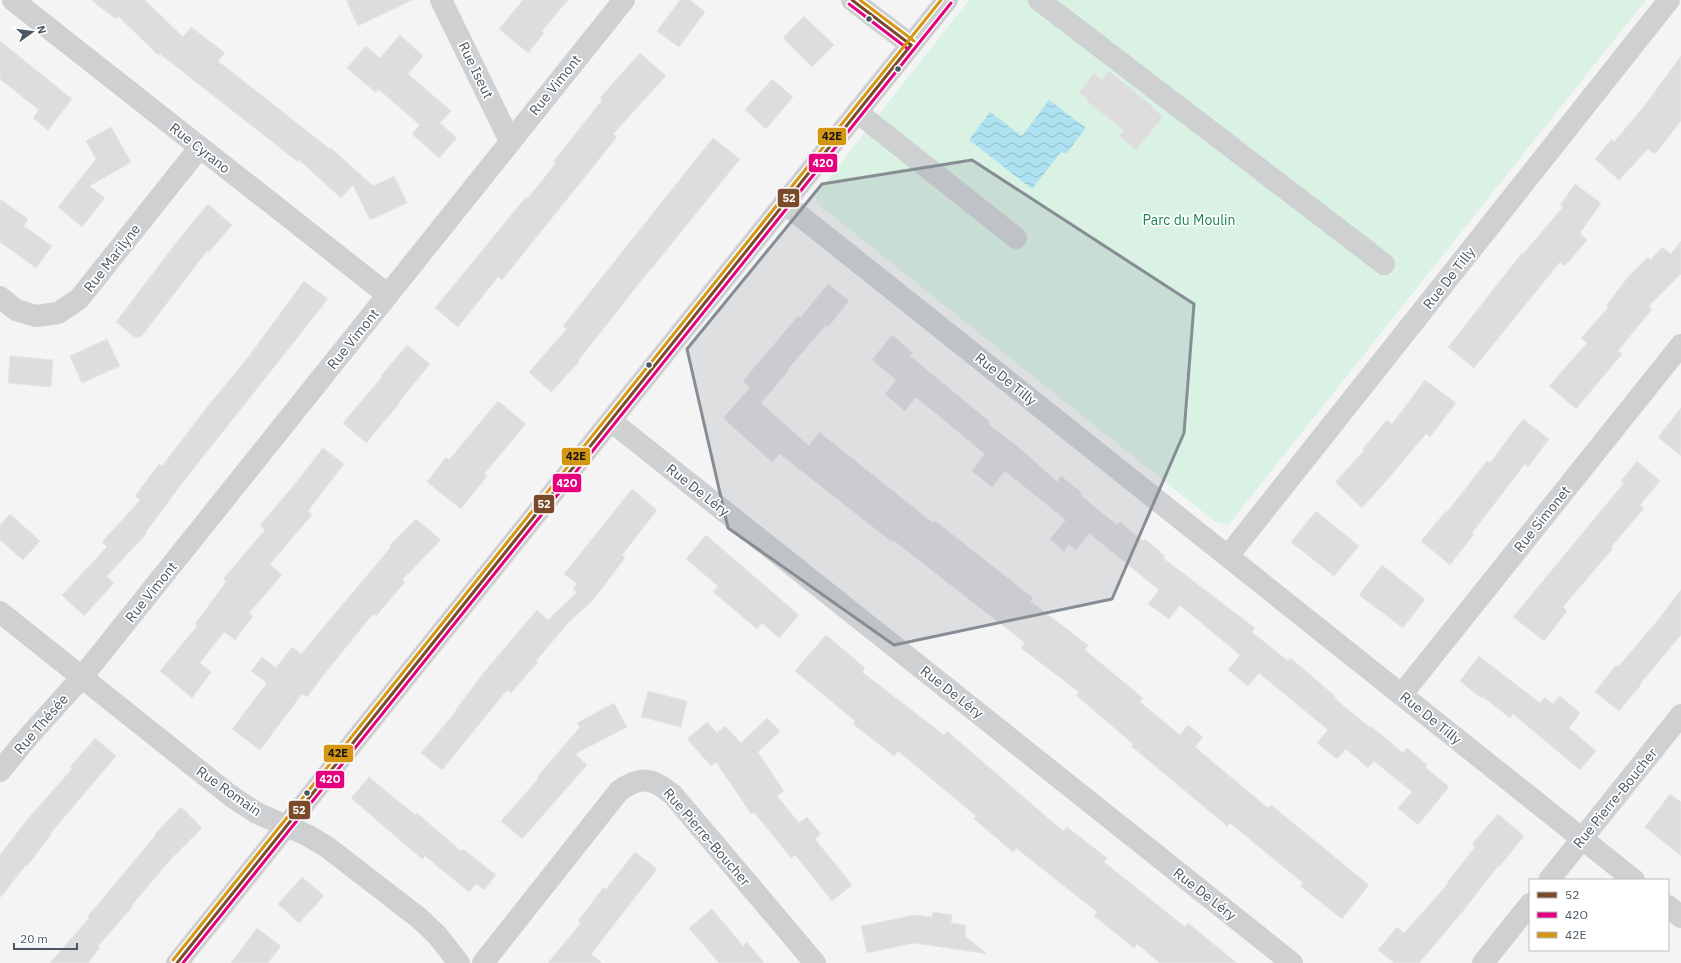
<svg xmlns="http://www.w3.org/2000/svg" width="1681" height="963" viewBox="0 0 1681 963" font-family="'IBM Plex Sans',sans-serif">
<defs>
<pattern id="water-waves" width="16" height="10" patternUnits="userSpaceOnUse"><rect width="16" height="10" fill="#aee2f0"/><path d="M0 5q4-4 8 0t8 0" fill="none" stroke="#90bac6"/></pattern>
</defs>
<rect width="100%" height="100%" fill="#f4f4f4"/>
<polygon fill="#d9f2e3" points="969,0 1646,0 1229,524 1222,524 1213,520 818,204 816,200 817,193"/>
<polygon fill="url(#water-waves)" points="1049,100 1086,128 1066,154 1061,152 1032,189 969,140 990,112 1022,136"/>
<g fill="#ddddde" stroke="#e5e6e7">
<polygon points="91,0 145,0 183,37 191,27 225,53 218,61 330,149 331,148 373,186 394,176 407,203 370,220 353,185 341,198 299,160 298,162 160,54 158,55 118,16 116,19"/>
<polygon points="346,0 412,0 358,26"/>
<polygon points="523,0 568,0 542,31 544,33 528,53 499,29"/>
<polygon points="680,0 690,0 705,12 679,47 657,31"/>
<polygon points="804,16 834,45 812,67 783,38"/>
<polygon points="400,35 423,56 408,74 451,111 440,123 457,138 439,158 412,134 420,125 378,89 376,93 347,68 366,46 380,58"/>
<polygon points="0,41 72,99 48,130 33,118 39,110 0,79"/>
<polygon points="640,53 666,76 613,134 617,137 502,280 498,277 458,327 435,308 526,197 528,198 556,163 553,162 602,100 600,98"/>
<polygon points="1681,56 1681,121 1655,154 1648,149 1619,180 1595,159 1612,139 1614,142 1645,105"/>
<polygon points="1109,71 1152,106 1152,107 1163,117 1136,150 1119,136 1124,131 1087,101 1088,100 1079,92 1094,73 1102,80"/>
<polygon points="772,79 793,97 766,129 745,110"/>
<polygon points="111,127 131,162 90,186 105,198 82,227 58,207 96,159 86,141"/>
<polygon points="713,138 740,159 652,268 651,268 578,361 579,362 551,392 529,372 567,329 563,326"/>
<polygon points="1575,184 1601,203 1580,233 1587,240 1565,266 1560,262 1474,368 1448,347 1522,253 1523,254 1563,207 1560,205"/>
<polygon points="0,199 28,219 24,226 52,246 36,268 0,242"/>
<polygon points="208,204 232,225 209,252 207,251 141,337 134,337 116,322 179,239"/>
<polygon points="1681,241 1681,274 1649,306 1652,309 1618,351 1622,354 1576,409 1549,386 1587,343 1581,338 1608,308 1606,306 1628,277 1648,257 1651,260 1662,247 1671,254"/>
<polygon points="304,281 328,299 183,482 146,532 147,533 107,576 114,583 84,616 62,595 107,547 102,542 140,500 135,496 159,464 162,466 208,406 249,356"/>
<polygon points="828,284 849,301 828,327 826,325 787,370 788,371 761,403 809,446 819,432 933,523 935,521 976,553 1033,598 1030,601 1088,645 1085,650 1143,698 1140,702 1180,735 1188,725 1203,737 1195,747 1268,808 1271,805 1369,885 1342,919 1300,886 1303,883 1230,823 1227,826 1131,746 1133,744 1076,695 1079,692 1021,648 1025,643 893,540 892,542 780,454 772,462 723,418 750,388 743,381 798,316 800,318"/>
<polygon points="892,335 913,353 910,356 990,422 988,424 1022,450 1057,482 1061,476 1082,493 1080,495 1117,525 1120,522 1143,541 1145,539 1165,556 1163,558 1255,628 1252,632 1288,661 1290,658 1307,672 1335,696 1334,698 1371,728 1372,727 1403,753 1407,748 1427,765 1425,767 1449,787 1418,825 1398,808 1412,792 1374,761 1368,768 1346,749 1337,759 1317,743 1328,730 1259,673 1248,686 1228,670 1240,655 1180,605 1169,619 1148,604 1159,590 1089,533 1076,550 1069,544 1064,551 1050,539 1066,520 1005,471 992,487 972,471 985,454 916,397 905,411 885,394 896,380 872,360"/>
<polygon points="107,339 120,366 82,383 70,356"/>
<polygon points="407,345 430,364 398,403 399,404 366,443 343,423 382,377 381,376"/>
<polygon points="10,356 53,360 51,387 8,383"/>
<polygon points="1425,380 1456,403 1430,437 1426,434 1380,488 1362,508 1335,482 1364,451 1362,450 1387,420 1392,424"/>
<polygon points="498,401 526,424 484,474 487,476 461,509 427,482 446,457 449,460"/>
<polygon points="1681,408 1681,456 1658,437"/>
<polygon points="1523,419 1549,439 1528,467 1525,464 1472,533 1474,534 1450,565 1421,541 1446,511 1447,512 1487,461 1490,463"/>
<polygon points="323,448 344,464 308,511 312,515 270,564 282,575 249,613 253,616 235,640 224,632 200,663 211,672 192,698 160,671 197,626 195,624 226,582 223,579 265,530 260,525 295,484"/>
<polygon points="1637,461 1660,481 1640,505 1644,508 1611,547 1613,548 1563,607 1567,611 1544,641 1513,617 1624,483 1621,481"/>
<polygon points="632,489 657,510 622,555 625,558 593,600 566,625 536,661 538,662 511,693 507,690 442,770 421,753 456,711 455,711 485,671 537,610 548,620 577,592 573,589 577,584 564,574"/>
<polygon points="1316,511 1359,546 1334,576 1291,542"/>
<polygon points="10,514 40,541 23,560 0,540 0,525"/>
<polygon points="416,519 441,540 402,580 405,582 376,616 373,614 325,673 307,697 302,694 260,750 232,729 267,683 251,671 262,657 276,668 292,647 301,654 391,547 389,546"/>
<polygon points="706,535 799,615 779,638 762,623 757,629 713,592 718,586 686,559"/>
<polygon points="1382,565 1425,599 1403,628 1359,595"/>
<polygon points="1681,590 1681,635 1640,684 1641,685 1619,711 1595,692 1616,665 1618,667 1658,620"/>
<polygon points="826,635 865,668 862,672 944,735 947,731 1063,831 1067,827 1107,858 1104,862 1185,927 1188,923 1237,963 1160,963 1137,944 1134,948 1094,916 1097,912 1016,848 1013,852 974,819 976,816 898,751 894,756 853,724 855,721 795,671"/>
<polygon points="1479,656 1540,703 1545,697 1553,704 1560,696 1580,713 1569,728 1596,751 1580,770 1513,714 1510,718 1482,696 1481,698 1460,681"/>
<polygon points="648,691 687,701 681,727 641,717"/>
<polygon points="614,703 627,727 575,754 587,765 522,839 501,821 539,778 537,777 580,727 577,723"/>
<polygon points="767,718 780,731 758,752 784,791 777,796 799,823 807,817 821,834 815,839 852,885 832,901 795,855 791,858 754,812 751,814 716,762 711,766 687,739 707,722 717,733 725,726 741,743"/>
<polygon points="95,738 116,756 50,834 51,835 27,866 26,865 0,898 0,855 26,821 72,769 70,767"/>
<polygon points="369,777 415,815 417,813 461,851 463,849 496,875 484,890 476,884 469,892 425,856 422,859 351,798"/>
<polygon points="1670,794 1681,802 1681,856 1645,827"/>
<polygon points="181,807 202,828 170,860 132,905 133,906 98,946 100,948 88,963 50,963 89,918 88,916 156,835 155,834"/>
<polygon points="1498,814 1524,836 1499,867 1498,866 1463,911 1419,963 1394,963 1378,950 1397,927 1404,933 1448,884 1447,883 1475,847 1472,844"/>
<polygon points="635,852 657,869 591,954 602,963 548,963 581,923 578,921 603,888 606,889"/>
<polygon points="302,877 324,896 299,923 278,904"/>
<polygon points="712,909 743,946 747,942 764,963 719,963 689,928"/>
<polygon points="933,912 952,915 951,923 966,925 965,936 987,954 914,943 867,953 861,926 914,915 932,917"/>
<polygon points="257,928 281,946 268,963 231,963"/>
</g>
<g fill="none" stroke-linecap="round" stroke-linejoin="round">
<g stroke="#ced0d2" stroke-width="22">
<polyline points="13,0 388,295"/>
<polyline points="441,0 510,141"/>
<polyline points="852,0 911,45"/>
<polyline points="1039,0 1384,264"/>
<polyline points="857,112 1016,238"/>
<polyline points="784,203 1634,880"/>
<polyline points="0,297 16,310 36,316 58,313 79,299 200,147"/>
<polyline points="611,421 1292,963"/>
<polyline points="1228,556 1669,0"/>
<polyline points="0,612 231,796 257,813 307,835 327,847 419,918 437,935 459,963"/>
<polyline points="1402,694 1681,345"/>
<polyline points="0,771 29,736 82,677 624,0"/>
<polyline points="1549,880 1681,715"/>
<polyline points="1668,906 1681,917"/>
<polyline points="177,963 947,0"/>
<path d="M483 963 619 791C641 775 653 778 673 795L815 963"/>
<polyline points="1483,963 1530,904"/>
</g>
<defs>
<g id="bus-1">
<polyline points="852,0 911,45"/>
<polyline points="177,963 911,45"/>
</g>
<g id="bus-2">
<polyline points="849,4 908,49"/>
<polyline points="183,963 951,3"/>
</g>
<g id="bus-3">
<polyline points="860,0 914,41"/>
<polyline points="173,960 941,0"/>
</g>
</defs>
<use href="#bus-1" stroke="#fff" stroke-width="6"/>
<use href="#bus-2" stroke="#fff" stroke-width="6"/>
<use href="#bus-3" stroke="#fff" stroke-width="6"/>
<use href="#bus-1" stroke="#7a4b2a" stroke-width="3"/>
<use href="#bus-2" stroke="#e5007d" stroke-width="3"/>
<use href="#bus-3" stroke="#d49613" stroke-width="3"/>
</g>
<path fill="#868d94" fill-opacity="0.2" stroke="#868d94" stroke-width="3" stroke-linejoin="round" d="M972 160 1194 304 1184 433 1112 599 894 645 728 528 687 349 822 184Z"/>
<g fill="#4a5661" stroke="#fff" stroke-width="1.5">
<circle cx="869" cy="19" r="3.5"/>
<circle cx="898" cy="69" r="3.5"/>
<circle cx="649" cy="365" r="3.5"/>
<circle cx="307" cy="793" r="3.5"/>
</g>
<g text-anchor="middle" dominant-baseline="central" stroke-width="3.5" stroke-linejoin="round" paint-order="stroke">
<g font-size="14" fill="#4a5661" stroke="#fff">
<text transform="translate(476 70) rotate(64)">Rue Iseut</text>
<text transform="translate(555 85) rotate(-51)">Rue Vimont</text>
<text transform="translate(200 148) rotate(38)">Rue Cyrano</text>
<text transform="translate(112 258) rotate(-52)">Rue Marilyne</text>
<text transform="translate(1449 278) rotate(-52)">Rue De Tilly</text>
<text transform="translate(353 339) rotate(-51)">Rue Vimont</text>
<text transform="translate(1006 379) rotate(39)">Rue De Tilly</text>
<text transform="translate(698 490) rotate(38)">Rue De Léry</text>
<text transform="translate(1542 519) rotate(-51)">Rue Simonet</text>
<text transform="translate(151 592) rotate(-51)">Rue Vimont</text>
<text transform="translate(952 692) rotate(38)">Rue De Léry</text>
<text transform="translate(1431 718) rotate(39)">Rue De Tilly</text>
<text transform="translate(41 724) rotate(-49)">Rue Thésée</text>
<text transform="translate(229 791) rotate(35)">Rue Romain</text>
<text transform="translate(1615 798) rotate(-51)">Rue Pierre-Boucher</text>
<text transform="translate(707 837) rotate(49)">Rue Pierre-Boucher</text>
<text transform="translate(1205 894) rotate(38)">Rue De Léry</text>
</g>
<g font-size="14" fill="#17864f" stroke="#fff">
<text x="1189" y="220">Parc du Moulin</text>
</g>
</g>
<g stroke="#fff" stroke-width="1.5">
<rect x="817" y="127" width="30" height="19" rx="4" fill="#d49613"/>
<rect x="808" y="153" width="30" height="20" rx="4" fill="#e5007d"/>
<rect x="777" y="188" width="23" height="20" rx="4" fill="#7a4b2a"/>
<rect x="561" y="447" width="30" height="19" rx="4" fill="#d49613"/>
<rect x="552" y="473" width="30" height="20" rx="4" fill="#e5007d"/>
<rect x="533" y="494" width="22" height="20" rx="4" fill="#7a4b2a"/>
<rect x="323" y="744" width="31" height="19" rx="4" fill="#d49613"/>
<rect x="315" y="770" width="30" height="19" rx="4" fill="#e5007d"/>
<rect x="288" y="800" width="23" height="20" rx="4" fill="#7a4b2a"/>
</g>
<g font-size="11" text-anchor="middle" font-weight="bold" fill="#fff">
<text x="823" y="167">42O</text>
<text x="789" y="202">52</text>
<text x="567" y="487">42O</text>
<text x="544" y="508">52</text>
<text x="330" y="783">42O</text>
<text x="299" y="814">52</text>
</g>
<g font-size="11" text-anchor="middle" font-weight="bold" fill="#111">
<text x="832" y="140">42E</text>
<text x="576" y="460">42E</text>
<text x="338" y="757">42E</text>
</g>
<rect x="1529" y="879" width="140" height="72" fill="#ffffff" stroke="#b7bbc0"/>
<rect x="1537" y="892" width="20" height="6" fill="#7a4b2a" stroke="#b7bbc0"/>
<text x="1565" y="899" font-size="12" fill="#4a5661">52</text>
<rect x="1537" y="912" width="20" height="6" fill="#e5007d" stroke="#b7bbc0"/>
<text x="1565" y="919" font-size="12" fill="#4a5661">42O</text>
<rect x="1537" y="932" width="20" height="6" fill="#d49613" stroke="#b7bbc0"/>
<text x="1565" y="939" font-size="12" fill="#4a5661">42E</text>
<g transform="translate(32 32) rotate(76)" stroke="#ffffff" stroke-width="3" paint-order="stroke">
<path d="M0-3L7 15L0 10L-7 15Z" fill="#4a5661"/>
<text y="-6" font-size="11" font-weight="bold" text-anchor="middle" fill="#4a5661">N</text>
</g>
<path d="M14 943v6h63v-6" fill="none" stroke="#4a5661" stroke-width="2"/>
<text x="20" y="943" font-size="12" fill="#4a5661" stroke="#ffffff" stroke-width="3" paint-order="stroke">20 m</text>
</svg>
